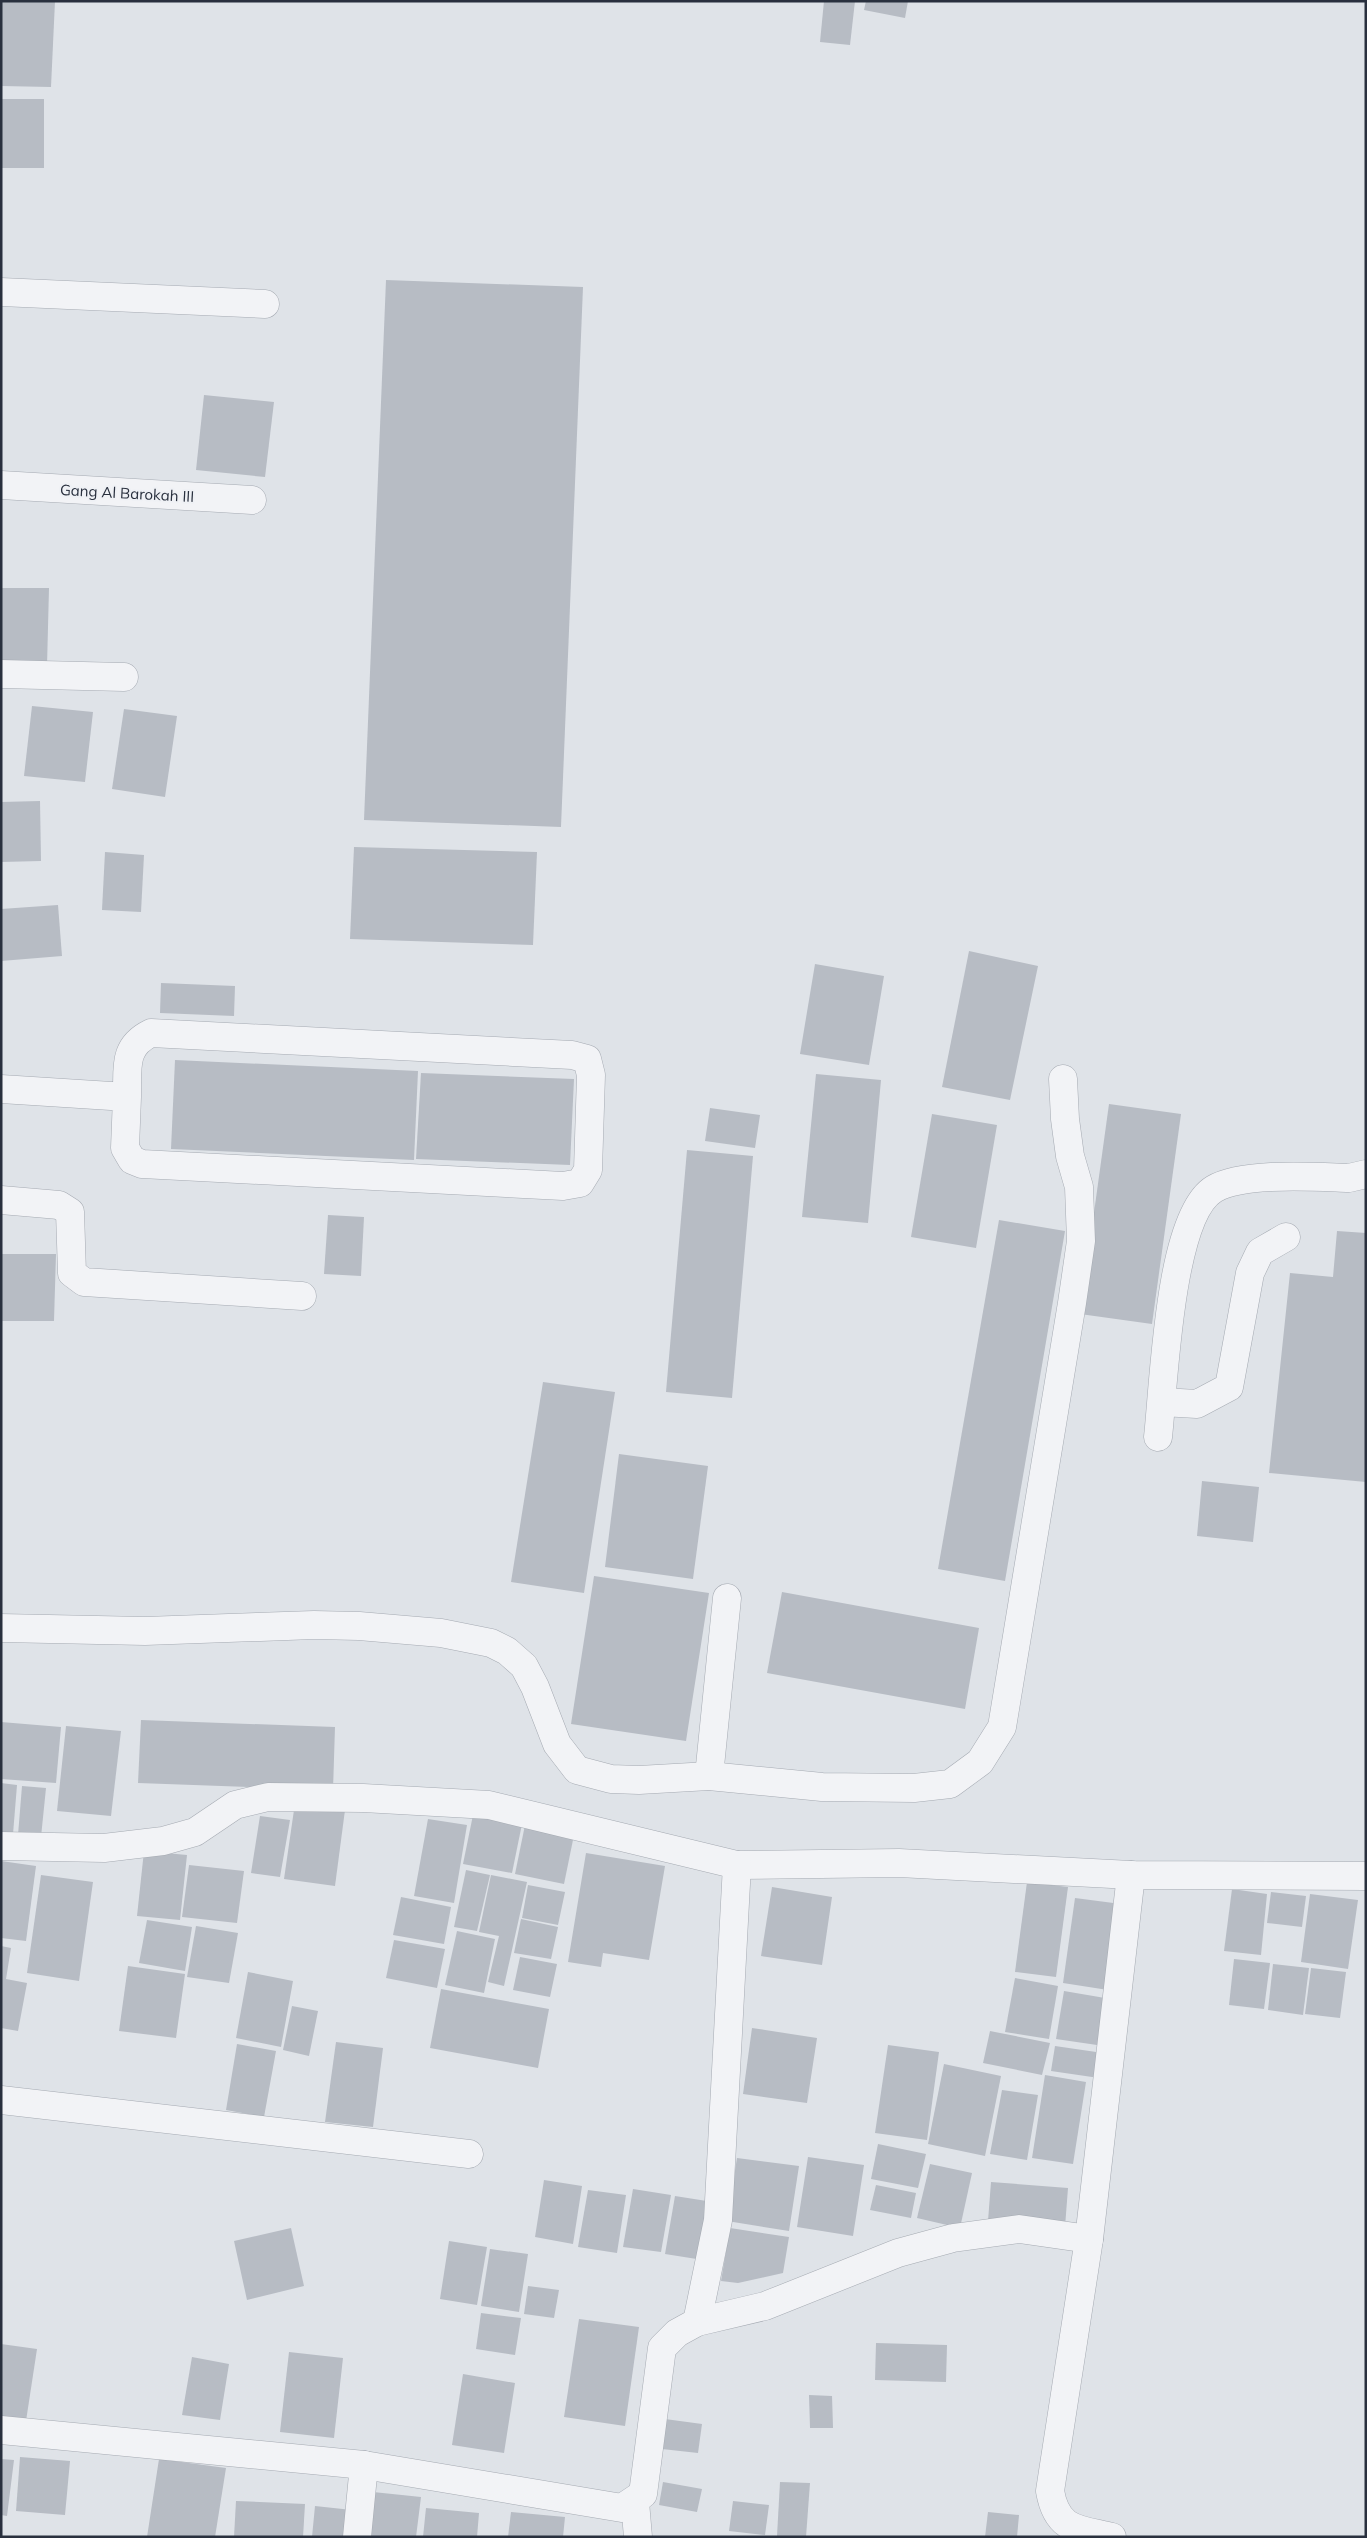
<svg xmlns="http://www.w3.org/2000/svg" width="1367" height="2538" viewBox="0 0 1367 2538" font-family="Mulish,sans-serif">
<rect width="100%" height="100%" fill="#dfe3e8"/>
<g fill="#b7bcc4">
<polygon points="1,1 55,1 51,87 1,86"/>
<polygon points="824,1 855,1 850,45 820,42"/>
<polygon points="866,1 908,1 905,18 864,10"/>
<rect x="1" y="99" width="43" height="69"/>
<polygon points="386,280 583,287 561,827 364,820"/>
<polygon points="204,395 274,402 265,477 196,470"/>
<polygon points="1,588 49,588 47,666 1,666"/>
<polygon points="32,706 93,712 85,782 24,776"/>
<polygon points="124,709 177,716 165,797 112,789"/>
<polygon points="40,801 41,861 1,862 1,802"/>
<polygon points="354,847 537,852 533,945 350,939"/>
<polygon points="105,852 144,855 141,912 102,910"/>
<polygon points="58,905 62,956 1,961 1,909"/>
<polygon points="969,951 1038,966 1010,1100 942,1087"/>
<polygon points="815,964 884,976 869,1065 800,1054"/>
<polygon points="161,983 235,986 234,1016 160,1013"/>
<polygon points="175,1060 418,1071 414,1160 171,1149"/>
<polygon points="421,1073 574,1079 570,1165 416,1159"/>
<polygon points="816,1074 881,1080 868,1223 802,1217"/>
<polygon points="1109,1104 1181,1114 1152,1324 1080,1314"/>
<polygon points="710,1108 760,1115 755,1148 705,1141"/>
<polygon points="932,1114 997,1125 976,1248 911,1237"/>
<polygon points="687,1150 753,1156 732,1398 666,1392"/>
<polygon points="328,1215 364,1217 361,1276 324,1274"/>
<polygon points="999,1220 1065,1231 1005,1581 938,1569"/>
<polygon points="1337,1231 1366,1233 1366,1482 1269,1473 1290,1273 1333,1277"/>
<polygon points="1,1254 56,1254 54,1321 1,1321"/>
<polygon points="543,1382 615,1392 584,1593 511,1582"/>
<polygon points="619,1454 708,1466 693,1579 605,1567"/>
<polygon points="1202,1481 1259,1487 1253,1542 1197,1536"/>
<polygon points="594,1576 709,1593 686,1741 571,1724"/>
<polygon points="782,1592 979,1628 965,1709 767,1673"/>
<polygon points="141,1720 335,1727 333,1790 138,1783"/>
<polygon points="1,1722 61,1727 56,1783 1,1779"/>
<polygon points="66,1726 121,1731 111,1816 57,1811"/>
<polygon points="1,1783 17,1785 13,1834 1,1832"/>
<polygon points="22,1786 46,1788 41,1837 18,1835"/>
<polygon points="295,1803 345,1810 335,1886 284,1879"/>
<polygon points="473,1815 522,1824 512,1873 463,1864"/>
<polygon points="260,1816 290,1820 280,1877 251,1873"/>
<polygon points="428,1819 467,1825 454,1903 414,1896"/>
<polygon points="525,1825 574,1835 564,1884 515,1874"/>
<polygon points="144,1851 187,1855 180,1920 137,1916"/>
<polygon points="586,1853 665,1866 649,1960 603,1953 601,1967 568,1962"/>
<polygon points="1,1861 36,1866 26,1941 1,1938"/>
<polygon points="189,1865 244,1871 237,1923 182,1917"/>
<polygon points="466,1870 490,1875 477,1931 454,1927"/>
<polygon points="41,1875 93,1882 79,1981 27,1973"/>
<polygon points="491,1875 527,1882 504,1986 488,1982 499,1936 479,1932"/>
<polygon points="1027,1882 1068,1887 1056,1977 1015,1972"/>
<polygon points="528,1885 565,1892 558,1925 522,1918"/>
<polygon points="772,1887 832,1897 822,1965 761,1956"/>
<polygon points="1232,1889 1267,1894 1261,1955 1224,1951"/>
<polygon points="1271,1892 1306,1896 1302,1927 1267,1923"/>
<polygon points="1310,1894 1358,1900 1348,1969 1301,1962"/>
<polygon points="401,1897 451,1907 444,1944 393,1935"/>
<polygon points="1075,1898 1121,1904 1108,1990 1063,1983"/>
<polygon points="521,1919 558,1927 551,1959 514,1953"/>
<polygon points="147,1920 192,1927 185,1971 139,1963"/>
<polygon points="196,1926 238,1933 229,1983 187,1977"/>
<polygon points="457,1931 495,1939 484,1993 445,1985"/>
<polygon points="394,1940 445,1949 437,1988 386,1978"/>
<polygon points="1,1946 11,1948 6,1979 27,1983 18,2031 1,2028"/>
<polygon points="520,1957 557,1964 550,1997 513,1990"/>
<polygon points="1234,1959 1270,1963 1264,2009 1229,2005"/>
<polygon points="1273,1964 1309,1968 1303,2015 1268,2010"/>
<polygon points="128,1966 185,1974 176,2038 119,2031"/>
<polygon points="1311,1968 1346,1972 1340,2018 1305,2014"/>
<polygon points="248,1972 293,1981 281,2047 236,2038"/>
<polygon points="1015,1978 1058,1986 1049,2039 1005,2032"/>
<polygon points="441,1989 549,2009 538,2068 430,2048"/>
<polygon points="1064,1991 1105,1998 1097,2045 1056,2039"/>
<polygon points="292,2006 318,2011 309,2056 283,2050"/>
<polygon points="752,2028 817,2038 807,2103 743,2094"/>
<polygon points="990,2031 1050,2043 1042,2075 983,2063"/>
<polygon points="336,2042 383,2048 373,2127 325,2122"/>
<polygon points="237,2044 276,2051 264,2117 226,2110"/>
<polygon points="888,2045 939,2052 927,2140 875,2133"/>
<polygon points="1055,2046 1103,2053 1099,2078 1051,2071"/>
<polygon points="944,2064 1001,2076 985,2156 928,2144"/>
<polygon points="1045,2075 1086,2082 1073,2164 1032,2158"/>
<polygon points="1002,2090 1038,2095 1027,2160 990,2154"/>
<polygon points="878,2144 926,2154 918,2188 871,2179"/>
<polygon points="808,2157 864,2165 853,2236 797,2227"/>
<polygon points="737,2158 799,2166 789,2231 727,2221"/>
<polygon points="930,2164 972,2173 960,2228 917,2218"/>
<polygon points="544,2180 582,2186 573,2244 535,2237"/>
<polygon points="991,2182 1068,2188 1065,2227 988,2221"/>
<polygon points="876,2185 916,2193 911,2218 870,2210"/>
<polygon points="633,2189 671,2195 661,2252 623,2247"/>
<polygon points="588,2190 626,2195 617,2253 578,2247"/>
<polygon points="675,2196 713,2202 703,2260 665,2254"/>
<polygon points="291,2228 304,2286 247,2300 234,2241"/>
<polygon points="730,2228 789,2237 783,2273 738,2283 721,2281"/>
<polygon points="449,2241 487,2247 477,2305 440,2299"/>
<polygon points="490,2249 528,2254 519,2312 481,2306"/>
<polygon points="528,2286 559,2290 554,2318 524,2314"/>
<polygon points="481,2313 521,2318 515,2355 476,2349"/>
<polygon points="579,2319 639,2327 625,2426 564,2417"/>
<polygon points="876,2343 947,2345 946,2382 875,2380"/>
<polygon points="1,2344 37,2349 26,2421 1,2418"/>
<polygon points="289,2352 343,2358 334,2438 280,2432"/>
<polygon points="192,2357 229,2364 220,2420 182,2415"/>
<polygon points="463,2374 515,2383 504,2453 452,2445"/>
<polygon points="809,2395 832,2396 833,2428 810,2428"/>
<polygon points="665,2419 702,2424 698,2453 662,2449"/>
<polygon points="20,2457 70,2461 65,2515 16,2511"/>
<polygon points="1,2459 14,2460 7,2516 1,2515"/>
<polygon points="159,2459 226,2468 215,2537 147,2537"/>
<polygon points="663,2482 702,2489 697,2512 659,2505"/>
<polygon points="780,2482 810,2483 806,2537 777,2536"/>
<polygon points="373,2492 421,2497 416,2537 367,2537"/>
<polygon points="236,2501 305,2504 303,2537 234,2537"/>
<polygon points="733,2501 769,2505 765,2535 729,2531"/>
<polygon points="315,2506 352,2510 350,2537 312,2537"/>
<polygon points="426,2508 479,2513 477,2537 423,2537"/>
<polygon points="511,2512 565,2517 563,2537 508,2537"/>
<polygon points="988,2512 1019,2515 1017,2537 985,2537"/>
</g>
<g fill="none" stroke-linecap="round" stroke-linejoin="round">
<defs>
<g id="minor">
<polyline points="1,292 265,304"/>
<polyline points="1,485 252,500"/>
<polyline points="1,674 124,677"/>
<path d="M1 1089 127 1097 125 1148 132 1160 142 1164 563 1186 580 1183 588 1170 591 1075 587 1059 572 1055 151 1033C122 1047 128 1069 127 1097"/>
<polyline points="1,1200 59,1205 70,1212 72,1273 84,1282 302,1296"/>
<polyline points="1162,1402 1197,1404 1229,1387 1250,1273 1260,1252 1286,1237"/>
<path d="M1158 1437C1164 1384 1169 1216 1214 1189 1243 1172 1315 1177 1349 1178L1366 1174"/>
<polyline points="1,1628 145,1631 314,1625 359,1626 441,1633 491,1643 507,1651 524,1666 535,1687 557,1744 577,1770 611,1779 639,1780 709,1776 822,1787 914,1788 950,1784 980,1762 1002,1727 1072,1303 1081,1241 1079,1187 1070,1156 1065,1119 1063,1079"/>
<polyline points="709,1776 727,1598"/>
<polyline points="1,1846 104,1848 163,1841 195,1832 235,1805 268,1797 363,1798 489,1805 737,1865 899,1863 1131,1875 1366,1876"/>
<polyline points="1,2100 469,2154"/>
<polyline points="697,2322 718,2220 737,1865"/>
<polyline points="1,2430 364,2465 622,2508 643,2494 662,2348 677,2333 697,2322 765,2306 898,2253 953,2238 1019,2229 1089,2239"/>
<polyline points="635,2502 638,2537"/>
<polyline points="357,2537 364,2465"/>
<path d="M1112 2537C1078 2529 1057 2531 1050 2491L1089 2239 1131 1875"/>
</g>
</defs>
<use href="#minor" stroke="#a5aab2" stroke-width="29"/>
<use href="#minor" stroke="#f2f3f6" stroke-width="28"/>
</g>
<g text-anchor="middle" dominant-baseline="central" stroke-width="4" stroke-linejoin="round" paint-order="stroke">
<g font-size="15" fill="#29303e" stroke="#eff1f5">
<text transform="translate(127 493) rotate(3)">Gang Al Barokah III</text>
</g>
</g>
<rect width="1367" height="2538" fill="none" stroke="#29303e" stroke-width="5"/>
</svg>
